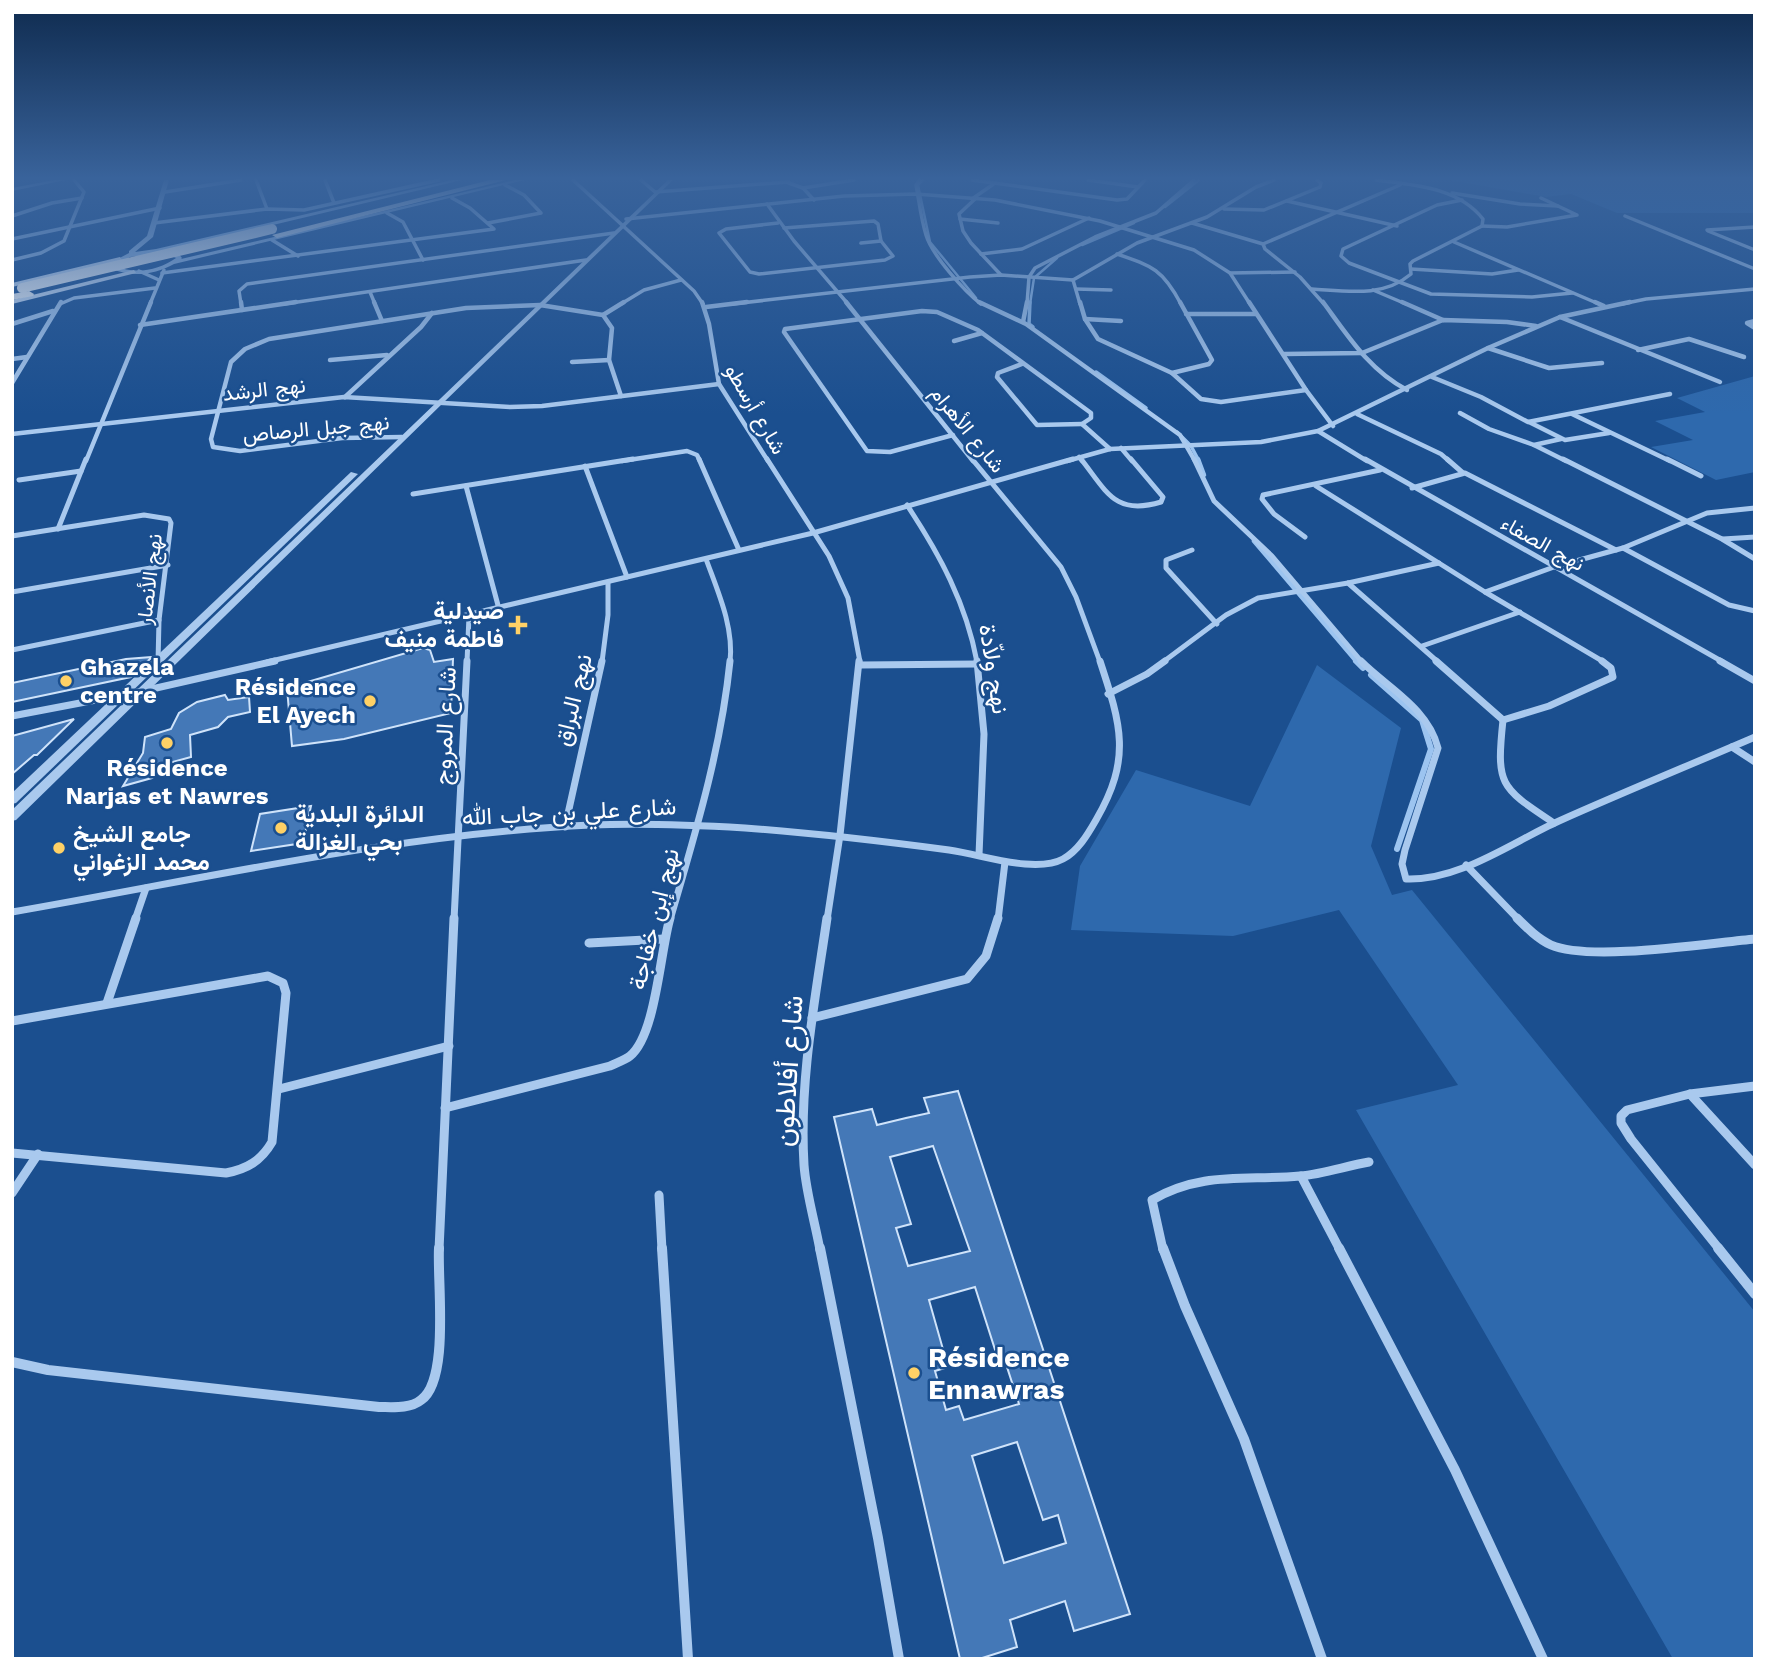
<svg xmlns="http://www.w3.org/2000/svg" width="1767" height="1671" viewBox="0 0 1767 1671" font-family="'Work Sans',Vazirmatn,sans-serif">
<rect width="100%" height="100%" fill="#1b4f8f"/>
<g fill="#2e69ad">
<polygon points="1449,180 1755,180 1755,213 1617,213 1571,194 1546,197"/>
<polygon points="1755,376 1755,472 1716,480 1651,447 1693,440 1655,421 1705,412 1677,398"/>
<polygon points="1317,665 1401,728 1371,846 1392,895 1412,890 1755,1312 1755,1659 1673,1659 1356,1110 1458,1085 1339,910 1233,936 1071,930 1080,866 1136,770 1250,806"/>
</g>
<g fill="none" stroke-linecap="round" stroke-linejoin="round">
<g stroke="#9cc4f0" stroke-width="2.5">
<polyline points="923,180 918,185 930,242 976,298"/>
<polyline points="1165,207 1199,180"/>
<polyline points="1082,245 1134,223"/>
<polyline points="1030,304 1034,278 1057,258"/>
</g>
<g stroke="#9cc4f0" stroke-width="3.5">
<polyline points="1030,302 1029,324 1033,327"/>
<polyline points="1096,372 1146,408"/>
<polyline points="1177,432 1191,446 1199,461"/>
</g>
<g stroke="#9cc4f0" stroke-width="4.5">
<polyline points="1198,459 1204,475"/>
<polyline points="1254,541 1357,662"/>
</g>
<g stroke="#9cc4f0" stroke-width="6">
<polyline points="1356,661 1363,668"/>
<polyline points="1371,675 1422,720 1431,749 1397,849"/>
</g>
</g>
<g fill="#4478b7" stroke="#cfe3fa" stroke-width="2" fill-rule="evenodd">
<polygon points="423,648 430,650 434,662 453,659 451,713 344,739 292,746 287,688"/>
<polygon points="152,657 131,677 12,702 12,683 126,659"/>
<polygon points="225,695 228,700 249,697 250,712 228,717 218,727 190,735 191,757 158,766 158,774 152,778 123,786 143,753 145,737 171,729 179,713 197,702"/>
<polygon points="74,719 37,755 34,755 12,774 12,736"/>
<polygon points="311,806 303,843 251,851 260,814"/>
<path d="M958 1091 1130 1614 1074 1631 1065 1601 1010 1620 1017 1647 979 1659H960L834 1117 872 1109 877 1125 906 1118 929 1113 924 1098ZM933 1146 970 1251 908 1266 896 1228 911 1224 890 1157ZM975 1287 999 1362 1005 1361 1019 1404 964 1420 959 1406 946 1410 935 1371 948 1367 929 1300ZM1017 1442 1043 1520 1058 1515 1066 1543 1004 1563 972 1456Z"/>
</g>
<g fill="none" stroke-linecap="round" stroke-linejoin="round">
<g stroke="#a9c9ee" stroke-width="3.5">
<polyline points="256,180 267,209"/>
<polyline points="325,180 334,203"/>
<polyline points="573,180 694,291 703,304"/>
<polyline points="641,180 655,192 789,182"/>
<path d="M920 180 916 185C919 201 921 219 926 235 932 255 964 291 981 304"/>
<polyline points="972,180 1117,200 1127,199 1145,180"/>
<polyline points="1088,180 1138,187"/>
<polyline points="786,182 803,188 814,200"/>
<polyline points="803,188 854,180"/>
<polyline points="165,192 241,180"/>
<polyline points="1452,193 1520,204 1558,206"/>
<polyline points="972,199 995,183"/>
<polyline points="975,199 959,214 963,231 971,243 1001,275"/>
<polyline points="1462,200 1437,205 1343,249 1341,256 1349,263 1431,294 1532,297 1572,293"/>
<polyline points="1287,201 1397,226"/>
<polyline points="767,204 794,241 848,304"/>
<polyline points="1224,209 1264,210 1320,187 1321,183 1317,180"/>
<polyline points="387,213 403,222 423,260"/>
<polyline points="12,216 52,203 82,198"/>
<polyline points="1625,216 1755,269"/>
<polyline points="626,219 844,196 916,194 995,200 1100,221 1194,250 1230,273 1250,304"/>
<polyline points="960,219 998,223"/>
<polyline points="154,223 267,209 304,210 439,180"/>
<polyline points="488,223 541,213 524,195 505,185"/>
<polyline points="778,223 726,229 719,233 750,272 759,274 885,260 893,256 881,241 878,224 874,221 784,228"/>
<polyline points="1192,223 1263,244 1265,249 1300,277 1324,304"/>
<polyline points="1482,226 1507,227 1577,215 1541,198"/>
<polyline points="1707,230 1755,227"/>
<polyline points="1708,231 1755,250"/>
<polyline points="12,239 160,208"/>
<polyline points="272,240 298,256"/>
<polyline points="1454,242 1599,304"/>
<polyline points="861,243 881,241"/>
<polyline points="1263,244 1400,185"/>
<polyline points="981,254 1022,249 1089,218"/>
<path d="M1117 254C1153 266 1163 270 1181 304"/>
<polyline points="12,260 41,253 64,241 84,192 74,180"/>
<polyline points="1411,269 1492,274 1518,270"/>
<polyline points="139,271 159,280"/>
<polyline points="162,273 494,229 470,208 452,198"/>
<polyline points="1230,273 1295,272"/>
<polyline points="1073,280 1080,304"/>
<polyline points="1073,280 1137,243 1207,217 1256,187 1274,180"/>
<polyline points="1076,289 1111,290"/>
<path d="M1312 289C1346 291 1383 298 1411 274L1410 264 1413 261 1482 226 1483 219C1458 187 1414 185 1376 180"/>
<polyline points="1373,290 1406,304"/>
<polyline points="370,292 375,304"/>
<polyline points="60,304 74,298 155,288"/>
<polyline points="150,304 164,270"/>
<polyline points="241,304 239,291 247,284 614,233"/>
<polyline points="284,304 586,260"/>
<polyline points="621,304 644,290 681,280"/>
<polyline points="732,304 970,277 1001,275 1073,280"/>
<polyline points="1027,304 1029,277 1035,268 1095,237 1156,213 1194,180"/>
<polyline points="1622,304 1646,299 1755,289"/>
</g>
<g stroke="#a9c9ee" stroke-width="4.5">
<polyline points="241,302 242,310"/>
<polyline points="374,302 382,321"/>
<polyline points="702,302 709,324 719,384 768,461"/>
<polyline points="846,302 973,461"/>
<polyline points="979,302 1026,324 1180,435 1195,461"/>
<polyline points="1080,302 1085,319 1098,339 1172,373 1201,399 1221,402 1306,390"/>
<polyline points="1249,302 1306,390 1333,426"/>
<path d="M1323 302C1348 336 1369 370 1407 390"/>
<polyline points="1402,302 1443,320"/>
<polyline points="1595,302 1604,306"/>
<polyline points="706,307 747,302"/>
<polyline points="1186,314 1256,314"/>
<polyline points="603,315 624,302"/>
<polyline points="1560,317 1720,382"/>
<polyline points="1085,319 1121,321"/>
<polyline points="1755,321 1747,323 1755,328"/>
<polyline points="1023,322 1027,302"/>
<polyline points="12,324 53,311"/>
<polyline points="140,325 296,302"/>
<polyline points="954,341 982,333"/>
<polyline points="1488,348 1549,368 1602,363"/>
<polyline points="1638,350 1689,339 1744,357"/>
<polyline points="1284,354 1362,353 1443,320 1507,322 1536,326"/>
<polyline points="12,359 27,357"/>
<polyline points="330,360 387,355"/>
<polyline points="572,362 609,360"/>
<polyline points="1022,364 998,373 997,377 1037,425 1082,424"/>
<polyline points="1172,373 1209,364 1212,360 1180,302"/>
<polyline points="1432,377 1481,397 1528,422 1670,394"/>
<polyline points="12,383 61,302"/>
<polyline points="345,397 421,327 432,313"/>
<polyline points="1460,413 1489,429 1534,445"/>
<polyline points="1357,414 1441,454 1449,461"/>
<polyline points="1572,414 1670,461"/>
<polyline points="1529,422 1565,440 1609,433"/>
<polyline points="1318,431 1367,461"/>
<polyline points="12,434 344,397 510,407 542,406 719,384"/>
<polyline points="953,435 890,452 867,451 784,332 785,329 922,311 937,312 978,330 1091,413 1091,418 1082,424 1110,449"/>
<polyline points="402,437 342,438 240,451 213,447 211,439 231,362 245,349 269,339 466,308 540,305 603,315 612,328 609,360 621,396"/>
<polyline points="1561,439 1534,445 1566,461"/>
<polyline points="1121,448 1132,461"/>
<polyline points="1079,457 1082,461"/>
<polyline points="86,461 151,302"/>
<polyline points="622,461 687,451 697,455 700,461"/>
<polyline points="1067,461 1110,449 1261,442 1318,431 1488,348 1560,317 1630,302"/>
</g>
<g stroke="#a9c9ee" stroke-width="5">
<polyline points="699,459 739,550"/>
<polyline points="767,459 829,556 848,598 860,662"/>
<polyline points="972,459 1061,567 1076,597 1100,662"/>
<path d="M1081 459C1107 492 1115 516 1161 502L1163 497 1131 459"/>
<polyline points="1194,459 1214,501 1272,556 1362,662"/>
<polyline points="1365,459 1723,662"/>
<polyline points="1447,459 1463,473"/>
<polyline points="1563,459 1722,539 1755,559"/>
<polyline points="1667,459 1701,476"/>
<polyline points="585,466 627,577"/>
<polyline points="19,480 81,471"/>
<polyline points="466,486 499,609"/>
<polyline points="1316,486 1485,592 1604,662"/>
<polyline points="1412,488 1465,473 1616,550"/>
<polyline points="413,494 633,459"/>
<path d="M907 505C940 555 966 603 977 662"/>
<polyline points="58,529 86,459"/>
<polyline points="12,536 144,515 169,519 171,523 159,620 158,662"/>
<polyline points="1305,537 1274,514 1262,499 1263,495 1380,470"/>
<polyline points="1723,539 1755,537"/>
<polyline points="1623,548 1729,605 1755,611"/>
<polyline points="1192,550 1166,560 1166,568 1217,624"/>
<path d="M706 559C718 592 734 627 730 662"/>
<polyline points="1348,583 1438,662"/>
<polyline points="12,592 168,565"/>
<polyline points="1485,592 1554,567 1623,548 1707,513 1755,508"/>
<polyline points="1422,646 1520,612"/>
<polyline points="12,650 159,620"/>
<polyline points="267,662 813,533 1073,459"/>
<polyline points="467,662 469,616"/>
<polyline points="602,662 608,615 608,582"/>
<polyline points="1163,662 1226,615 1258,598 1348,583 1439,563"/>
</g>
<g stroke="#a9c9ee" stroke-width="7">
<polyline points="977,661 984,734 979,855"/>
<path d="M1361 661C1388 688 1428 708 1438 748L1405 850 1402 864 1406 879C1460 881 1512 842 1559 821 1624 792 1690 765 1755 737"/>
<polyline points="1436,661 1503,720 1549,706 1613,677 1611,668 1602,661"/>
<polyline points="1720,661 1755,681"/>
<polyline points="158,665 158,661"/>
<polyline points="860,665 978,664"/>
<polyline points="1108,694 1147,674 1165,661"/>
<polyline points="12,716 143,691 275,661"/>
<path d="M1503 720C1496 786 1500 787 1554 823"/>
<polyline points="1732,747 1755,762"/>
<polyline points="565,827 602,661"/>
<polyline points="1466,865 1519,920"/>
<path d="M12 912C203 879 396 834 591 825 642 823 694 825 745 828 814 833 881 841 949 850 975 854 1000 862 1025 864 1038 865 1052 865 1063 859 1078 851 1088 834 1096 820 1132 758 1121 725 1100 661"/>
<polyline points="135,920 146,888"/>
<polyline points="454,920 467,661"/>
<path d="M670 920C695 834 721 750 730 661"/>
<polyline points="827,920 840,835 859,661"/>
<polyline points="998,920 1005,862"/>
</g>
<g stroke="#a9c9ee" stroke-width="9">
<path d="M1517 918C1527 928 1538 939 1551 945 1590 962 1709 943 1755 939"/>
<polyline points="589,943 664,939"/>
<polyline points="107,1003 136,918"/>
<polyline points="812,1018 967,979 986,956 998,918"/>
<path d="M12 1021 268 976 283 983 286 993 272 1142C261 1161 247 1169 226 1173L12 1153"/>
<polyline points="279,1089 449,1046"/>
<polyline points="1690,1094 1755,1165"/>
<path d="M445 1108 610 1066C616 1063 625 1060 630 1056 656 1035 660 952 670 918"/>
<polyline points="1301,1176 1340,1250"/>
<polyline points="12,1193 38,1154"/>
<polyline points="659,1195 662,1250"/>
<polyline points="439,1250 454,918"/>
<path d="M820 1250C815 1222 806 1193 804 1165 799 1082 815 1000 827 918"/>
<path d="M1163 1250 1152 1200C1202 1171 1246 1181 1300 1176 1323 1174 1346 1166 1369 1162"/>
<polyline points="1720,1250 1631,1139 1621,1123 1621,1116 1627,1110 1690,1094 1755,1086"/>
</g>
<g stroke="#a9c9ee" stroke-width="10">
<polyline points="662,1248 688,1659"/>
<polyline points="820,1248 878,1538 899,1659"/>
<polyline points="1163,1248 1185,1306 1244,1439 1322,1659"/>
<polyline points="1339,1248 1455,1470 1543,1659"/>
<polyline points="1718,1248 1755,1294"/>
<path d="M12 1362 48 1370 379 1407C392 1407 410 1409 421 1400 450 1380 437 1282 439 1248"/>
</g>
<g fill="#a9c9ee" fill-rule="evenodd">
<polygon points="54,180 66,180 12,191 12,188"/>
<path d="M164 180H169L153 237 135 252 156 249 452 180H462L168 250 178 253 182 258 181 259 515 180H525L174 264C154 275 131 278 110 268L114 261 129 253V251L147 236ZM165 253 176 258C159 270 135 275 116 266L130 257Z"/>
<polygon points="668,180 673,180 442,404 16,820 12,821 12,810"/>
<polygon points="351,472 358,474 16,803 12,804 12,793"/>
</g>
<g fill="#d6e6fa" fill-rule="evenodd">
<polygon points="120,257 122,260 12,287 12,283"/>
<polygon points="134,270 136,273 12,304 12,300"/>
</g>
<g fill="#fff" fill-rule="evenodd">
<polygon points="490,180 506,180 277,238 272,235"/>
<polygon points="29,291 34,294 33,296 12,300 12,294"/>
</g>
<polyline stroke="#fff" stroke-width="10" points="22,288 272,229"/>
</g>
<linearGradient id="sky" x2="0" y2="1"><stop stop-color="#0f2b4f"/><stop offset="0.43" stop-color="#39639b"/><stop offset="1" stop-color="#39639b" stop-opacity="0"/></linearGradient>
<rect width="1767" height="414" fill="url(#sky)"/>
<g fill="#ffd166" stroke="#1b4f8f" stroke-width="2.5">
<path d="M514.5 614.5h7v7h7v7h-7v7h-7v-7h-7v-7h7z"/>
<circle cx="66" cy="681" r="7"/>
<circle cx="370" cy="701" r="7"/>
<circle cx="167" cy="743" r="7"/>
<circle cx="281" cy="828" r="7"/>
<circle cx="59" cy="848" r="7"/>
<circle cx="914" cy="1373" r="7"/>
</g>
<g text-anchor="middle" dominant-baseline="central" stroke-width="5" stroke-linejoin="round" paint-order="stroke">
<g font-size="21" fill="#fff" stroke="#1b4f8f">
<text transform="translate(264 389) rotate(-6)">نهج الرشد</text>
<text transform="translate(756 409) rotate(60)">شارع أرسطو</text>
<text transform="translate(316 428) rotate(-5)">نهج جبل الرصاص</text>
<text transform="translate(968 429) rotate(51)">شارع الأهرام</text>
<text transform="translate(1543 543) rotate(29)">نهج الصفاء</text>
<text transform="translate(149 579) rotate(-83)">نهج الأنصار</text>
</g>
<g font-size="24" font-weight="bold" fill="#fff" stroke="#1b4f8f" text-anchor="start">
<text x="504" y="611" text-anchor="end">صيدلية<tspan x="504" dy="28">فاطمة منيف</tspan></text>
<text x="80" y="667">Ghazela<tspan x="80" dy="28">centre</tspan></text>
<text x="356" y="687" text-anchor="end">Résidence<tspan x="356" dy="28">El Ayech</tspan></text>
<text x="167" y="768" text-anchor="middle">Résidence<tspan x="167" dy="28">Narjas et Nawres</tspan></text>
<text x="295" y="814">الدائرة البلدية<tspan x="295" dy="28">بحي الغزالة</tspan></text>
<text x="73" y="834">جامع الشيخ<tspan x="73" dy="28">محمد الزغواني</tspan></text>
</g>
<g font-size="24" fill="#fff" stroke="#1b4f8f">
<text transform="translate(994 669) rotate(81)">نهج ولاّدة</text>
<text transform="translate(573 700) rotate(-76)">نهج البراق</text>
<text transform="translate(445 726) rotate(-87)">شارع المروج</text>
<text transform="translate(569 812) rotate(-3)">شارع علي بن جاب الله</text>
<text transform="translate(654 919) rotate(-76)">نهج إبن خفاجة</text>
</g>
<g font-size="28" fill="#fff" stroke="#1b4f8f">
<text transform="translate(788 1071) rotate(-86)">شارع أفلاطون</text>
</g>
<g font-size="28" font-weight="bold" fill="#fff" stroke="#1b4f8f" text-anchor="start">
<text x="928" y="1357">Résidence<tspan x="928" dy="32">Ennawras</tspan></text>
</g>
</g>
<rect width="1767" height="1671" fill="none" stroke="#ffffff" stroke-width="28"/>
</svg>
